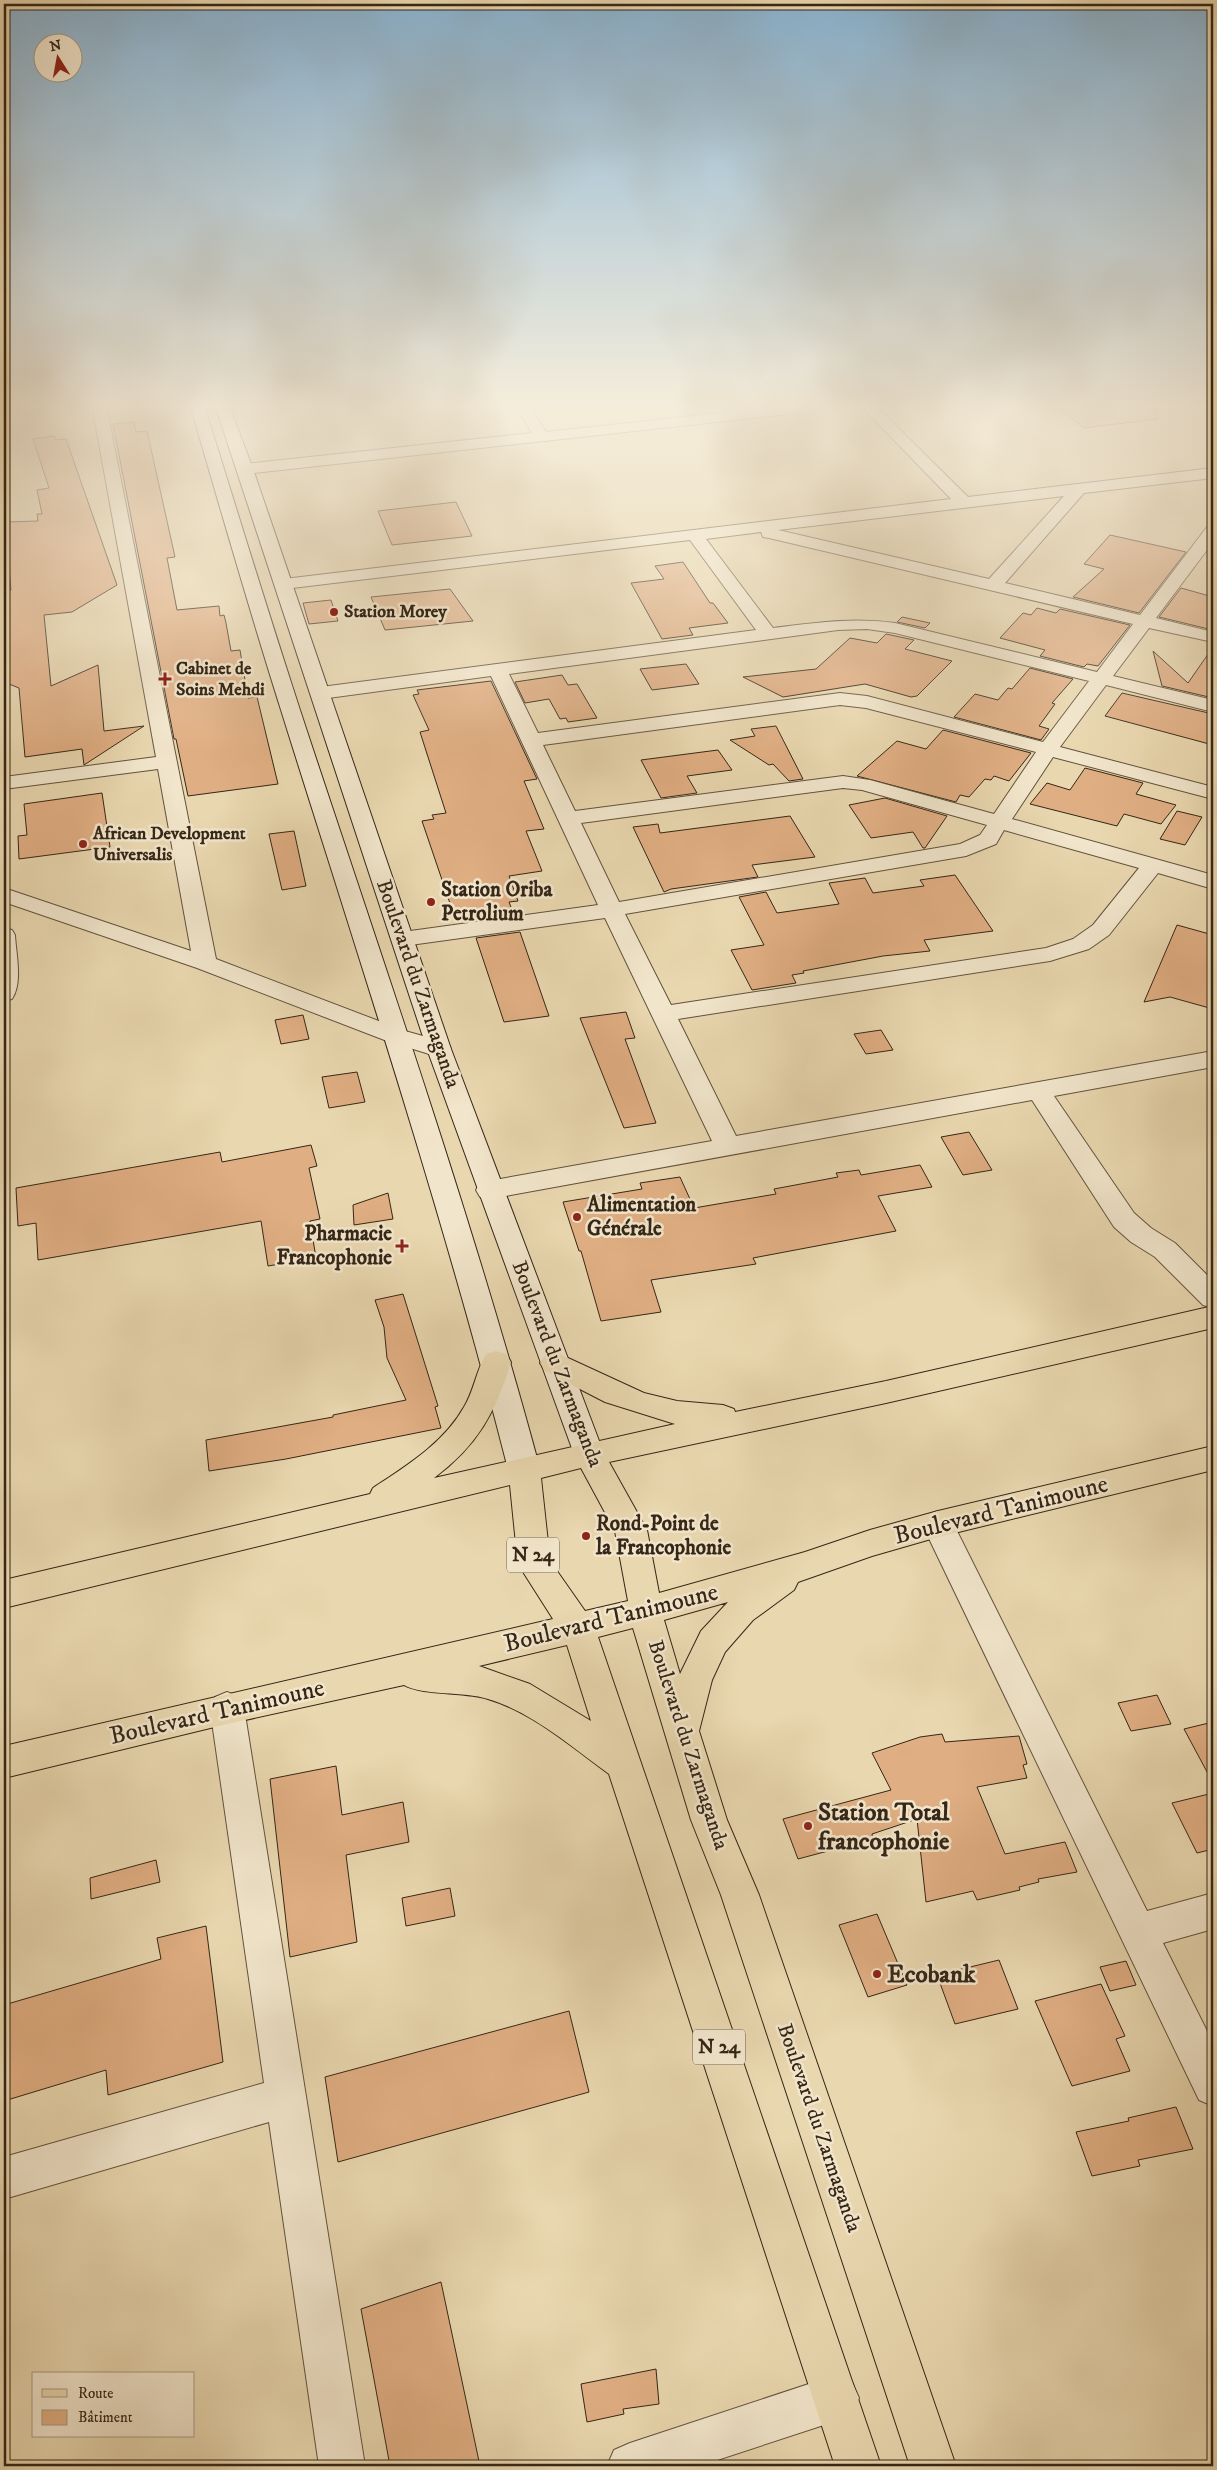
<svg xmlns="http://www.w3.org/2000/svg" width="1217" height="2470" viewBox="0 0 1217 2470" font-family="'IM FELL DW Pica',serif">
<rect width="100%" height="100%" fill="#e9d7af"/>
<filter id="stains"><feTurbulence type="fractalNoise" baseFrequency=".004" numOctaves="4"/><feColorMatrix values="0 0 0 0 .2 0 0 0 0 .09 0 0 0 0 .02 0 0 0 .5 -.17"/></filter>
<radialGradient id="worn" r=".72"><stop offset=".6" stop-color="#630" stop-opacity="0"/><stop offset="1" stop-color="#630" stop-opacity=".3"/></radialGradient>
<g fill="#e0ae83" stroke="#352617">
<polygon points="1055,405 1156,405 1157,419 1084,428"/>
<polygon points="134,422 136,432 147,431 175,557 167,558 177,610 219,606 220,616 224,615 226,623 231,651 240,650 248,698 257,697 278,784 188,796 176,739 174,739 113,424"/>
<polygon points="54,436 56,440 66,439 117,585 72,612 44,615 51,686 98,665 104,731 144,726 84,765 82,749 25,757 19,688 9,684 6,628 9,627 4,591 11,590 5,522 38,521 37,514 42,514 37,490 49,488 33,439"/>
<polygon points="456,502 472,536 392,545 378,511"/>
<polygon points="1110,535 1186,552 1139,613 1073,597 1104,569 1084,564"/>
<polygon points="683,562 710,603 713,603 728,623 689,628 693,635 662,639 631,583 664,579 655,566"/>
<polygon points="1181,588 1213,597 1213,630 1159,617"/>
<polygon points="450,589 473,621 385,630 371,597"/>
<polygon points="331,600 338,621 309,624 303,603"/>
<polygon points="1037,608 1056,613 1060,609 1130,625 1098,666 1087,664 1084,667 1040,656 1045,650 1000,638 1023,613 1031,615"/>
<polygon points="902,617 930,623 925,628 897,622"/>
<polygon points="886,634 914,640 905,649 952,661 917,696 911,697 865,684 783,697 743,677 816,669 850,638 877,643"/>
<polygon points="1213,647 1213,698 1162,686 1153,651 1188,683"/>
<polygon points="686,664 699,684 652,690 640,669"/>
<polygon points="1030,668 1073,679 1052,703 1055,704 1039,726 1049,729 1041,740 954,717 975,694 998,700 1008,688 1012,689"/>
<polygon points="562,675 568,685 577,684 597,718 568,722 566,718 560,719 549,699 525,703 515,682"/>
<polygon points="491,681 537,779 524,781 544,829 526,831 542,871 509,876 518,901 509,902 514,915 471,921 469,916 455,918 422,821 434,819 432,815 446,813 420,732 429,730 413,695 419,694 417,690"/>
<polygon points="1122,693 1213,714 1213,745 1105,716"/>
<polygon points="776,726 803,779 789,781 773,764 769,765 730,740 755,736 751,729"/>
<polygon points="943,730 1031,753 1009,781 994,776 991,780 985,779 969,797 960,795 956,802 857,776 897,741 926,749"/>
<polygon points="718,750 732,770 687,776 697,793 661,798 641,760"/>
<polygon points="1085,768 1143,783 1136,794 1176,805 1161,824 1124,814 1117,826 1030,804 1047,783 1070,790"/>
<polygon points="102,793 110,847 19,859 18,836 27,835 24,804"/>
<polygon points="885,798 947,816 925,848 923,848 913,832 871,838 849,805"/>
<polygon points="1177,811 1202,817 1185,845 1160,839"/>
<polygon points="790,816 815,857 752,865 758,877 671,889 664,892 633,827 658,824 660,833"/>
<polygon points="294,831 306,886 282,890 269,834"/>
<polygon points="955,875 993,931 924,940 930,951 883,956 803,971 804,973 792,975 796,983 752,990 731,950 764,945 739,897 766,892 777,913 839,904 829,883 865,878 873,893 924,886 920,880"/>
<polygon points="1177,925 1213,935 1213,1009 1170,997 1144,1002"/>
<polygon points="520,932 549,1016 504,1022 476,938"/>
<polygon points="626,1012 635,1038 625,1039 656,1123 624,1128 580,1018"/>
<polygon points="303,1015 309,1039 281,1044 275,1020"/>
<polygon points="881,1030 893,1050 866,1054 854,1034"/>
<polygon points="357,1072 365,1102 329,1108 322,1077"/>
<polygon points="969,1132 992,1170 963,1175 941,1137"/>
<polygon points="311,1145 317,1166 309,1168 320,1219 310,1221 316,1258 268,1266 261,1221 38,1260 36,1223 18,1226 16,1188 220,1152 222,1162"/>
<polygon points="920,1165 932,1187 878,1196 896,1231 753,1258 756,1264 651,1280 661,1312 601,1321 581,1251 579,1251 563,1202 642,1189 640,1183 680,1177 694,1208 776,1194 774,1189 838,1177 836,1173 859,1170 861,1175"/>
<polygon points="388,1193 393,1219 354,1225 353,1205"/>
<polygon points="403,1294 438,1406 435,1407 441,1428 286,1459 209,1471 206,1440 333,1417 333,1415 406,1400 387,1358 384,1327 375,1300"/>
<polygon points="1157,1695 1171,1724 1131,1731 1118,1703"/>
<polygon points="1213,1722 1213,1783 1184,1729"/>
<polygon points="942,1734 945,1742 1019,1736 1027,1764 1023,1765 1027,1778 977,1787 1005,1854 1065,1842 1077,1872 1038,1879 1039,1882 1019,1887 1020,1890 977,1900 973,1891 926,1902 917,1819 872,1834 873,1839 798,1859 783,1819 891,1790 872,1753 920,1737"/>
<polygon points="336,1766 342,1815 403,1802 409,1842 346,1855 357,1942 290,1957 270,1779"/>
<polygon points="1213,1793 1213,1849 1197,1853 1172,1803"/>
<polygon points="156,1860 160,1882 91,1899 90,1878"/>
<polygon points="450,1888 455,1916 406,1926 402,1898"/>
<polygon points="877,1914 907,1985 868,1997 839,1925"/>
<polygon points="206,1926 223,2062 108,2095 106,2070 4,2101 4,2005 161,1959 157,1938"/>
<polygon points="999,1960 1018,2009 955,2024 937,1975"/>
<polygon points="1126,1961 1136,1985 1110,1991 1100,1967"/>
<polygon points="1101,1984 1125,2036 1116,2039 1130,2071 1072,2086 1035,2001"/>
<polygon points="569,2011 589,2092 338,2162 325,2077"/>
<polygon points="1176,2107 1193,2149 1138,2160 1140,2166 1092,2176 1076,2132 1129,2121 1128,2118"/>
<polygon points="441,2282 480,2466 390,2466 361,2309"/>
<polygon points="656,2369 659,2404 623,2409 624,2414 587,2422 581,2384"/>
</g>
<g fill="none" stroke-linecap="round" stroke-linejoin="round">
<defs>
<g id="street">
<polygon points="92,405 106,405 216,959 405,1031 448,1043 451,1049 448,1055 439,1057 387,1041 197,968 4,902 4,888 191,951 158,769 4,789 4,777 156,757"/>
<polygon points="515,405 529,405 546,432 793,405 842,405 835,409 245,474 237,469 245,464 532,433"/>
<path d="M860 405H875L968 497 1213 468V478L1084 493 1005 583 1140 615 1207 527 1213 526V542L1156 618 1213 632V642L1149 628 1113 676 1213 700V712L1106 685 1060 747 1213 787V799L1053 757 1012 819 1213 875V889L1158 873 1109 935 1089 949 1050 961 678 1019 736 1136 1213 1051V1067L1054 1096 1134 1213 1151 1228 1175 1243 1213 1281V1308L1203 1305 1155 1257 1131 1242 1114 1227 1032 1100 489 1199 480 1197 476 1190 480 1183 489 1181 712 1141 605 918 403 946 395 944 392 939 395 934 403 932 598 905 491 676 321 699 314 697 311 693 314 689 321 687 756 630 690 540 284 589 278 588 275 584 278 580 284 579 951 499ZM1064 496 989 579 778 530ZM761 532 763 537 769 538 1133 624 1097 672 895 623C853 617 814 623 773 628L706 539ZM867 629 895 633 1089 681 1043 742 867 696 840 693 538 733 509 674 838 630ZM840 705 866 708 1036 752 994 814 870 780 843 776 575 811 543 745ZM843 788 862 790 987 825 980 835 960 844 619 902 581 823ZM1004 830 1139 868 1093 925 1073 939 1046 948 671 1005 625 914 966 856 996 844Z"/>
<path d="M4 928 12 930 15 935C16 954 23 983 12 999L4 1001Z"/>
<polygon points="938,1511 949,1515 1147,1911 1213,1893 1213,1929 1163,1943 1213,2043 1213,2106 1199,2100 922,1524 927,1515"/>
<polygon points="227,1692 239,1697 244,1708 365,2466 319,2466 269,2122 4,2199 4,2157 264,2083 210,1708 215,1697"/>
<polygon points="836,2375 852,2382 859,2398 852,2414 836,2421 699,2466 607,2466 614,2450 630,2443"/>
</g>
<g id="secondary">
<path d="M190 405H204C236 507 267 609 300 710 383 962 471 1213 540 1469L535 1478 524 1481 513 1478 508 1469C443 1213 360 962 281 710 249 609 220 507 190 405Z"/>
<polygon points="215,405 229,405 253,469 451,1049 604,1454 600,1463 589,1466 578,1463 574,1454 427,1049"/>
</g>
<path id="primary" d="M1213 1306V1328L886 1403 609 1462 647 1530 659 1593 805 1552 870 1530 938 1511 1213 1446V1470L938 1537 872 1556 798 1582 794 1590 753 1620 725 1652 712 1680 699 1731 727 1820 759 1895 956 2466H910L721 1895 691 1820 633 1628 598 1637 881 2466H835L609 1774C572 1747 532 1712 488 1699 464 1691 423 1696 404 1685L227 1724 4 1778V1746L553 1619 518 1564 510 1485 4 1608V1580L370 1494 373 1488C406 1466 444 1443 464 1407 474 1391 476 1371 486 1354L496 1351 506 1354 511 1362C496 1412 477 1446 434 1478L675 1424 605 1402 545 1371 540 1363 545 1355 555 1352 644 1393 677 1401 723 1405 734 1409 735 1412 886 1381ZM581 1468 615 1531 628 1601 585 1611 550 1561 541 1478ZM728 1602 701 1631 680 1674 664 1620ZM567 1645 591 1721 530 1684 479 1666Z"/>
</defs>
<use href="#street" stroke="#62523d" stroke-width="2"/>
<use href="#secondary" stroke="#352617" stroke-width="2"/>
<use href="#primary" stroke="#352617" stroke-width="2"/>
<use href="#street" fill="#f1e5cb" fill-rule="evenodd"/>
<use href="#secondary" fill="#f1e5cb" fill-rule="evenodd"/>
<use href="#primary" fill="#e9d7af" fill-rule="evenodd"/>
</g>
<linearGradient id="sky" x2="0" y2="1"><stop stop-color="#8ab5d4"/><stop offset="0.54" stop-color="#f5eddb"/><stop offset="1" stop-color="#f5eddb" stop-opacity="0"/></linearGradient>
<rect width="1217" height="751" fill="url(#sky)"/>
<g fill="#8f2418" stroke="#f1e5cb" stroke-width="2">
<circle cx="334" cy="612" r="5"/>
<path d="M162.5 671.5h5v5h5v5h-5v5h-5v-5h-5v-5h5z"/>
<circle cx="83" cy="844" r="5"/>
<circle cx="431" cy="902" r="5"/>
<circle cx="577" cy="1217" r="5"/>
<path d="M399.5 1238.5h5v5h5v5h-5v5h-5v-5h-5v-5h5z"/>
<circle cx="586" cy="1536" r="5"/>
<circle cx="808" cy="1826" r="5"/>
<circle cx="877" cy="1974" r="5"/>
</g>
<g text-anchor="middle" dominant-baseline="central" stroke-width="5" stroke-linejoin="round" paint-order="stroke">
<g font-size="18" font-weight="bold" fill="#352617" stroke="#f1e5cb" text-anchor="start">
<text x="344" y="612">Station Morey</text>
<text x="176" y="669">Cabinet de<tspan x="176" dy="21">Soins Mehdi</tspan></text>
<text x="93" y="834">African Development<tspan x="93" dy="21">Universalis</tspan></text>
</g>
<g fill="#f1e5cb" stroke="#6d5f4d" stroke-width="1">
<rect x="507" y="1537.5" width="52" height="35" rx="4"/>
<rect x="693" y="2029.5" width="52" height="35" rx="4"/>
</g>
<g font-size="20" font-weight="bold" fill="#352617">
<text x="533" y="1555">N 24</text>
<text x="719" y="2047">N 24</text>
</g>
<g font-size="21" font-weight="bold" fill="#352617" stroke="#f1e5cb" text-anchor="start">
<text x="441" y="890">Station Oriba<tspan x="441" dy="24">Petrolium</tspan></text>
<text x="587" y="1205">Alimentation<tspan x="587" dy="24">Générale</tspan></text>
<text x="392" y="1234" text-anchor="end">Pharmacie<tspan x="392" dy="24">Francophonie</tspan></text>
<text x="596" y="1524">Rond-Point de<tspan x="596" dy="24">la Francophonie</tspan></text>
</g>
<g font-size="21" fill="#352617" stroke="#f1e5cb">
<text transform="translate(418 984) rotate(71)">Boulevard du Zarmaganda</text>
<text transform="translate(557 1364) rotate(69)">Boulevard du Zarmaganda</text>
<text transform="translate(688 1745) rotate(72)">Boulevard du Zarmaganda</text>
<text transform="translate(819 2128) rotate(71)">Boulevard du Zarmaganda</text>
</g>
<g font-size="25" fill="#352617" stroke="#f1e5cb">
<text transform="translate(1001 1510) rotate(-14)">Boulevard Tanimoune</text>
<text transform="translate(611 1618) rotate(-14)">Boulevard Tanimoune</text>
<text transform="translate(217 1712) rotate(-13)">Boulevard Tanimoune</text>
</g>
<g font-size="25" font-weight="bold" fill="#352617" stroke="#f1e5cb" text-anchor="start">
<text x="818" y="1812">Station Total<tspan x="818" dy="29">francophonie</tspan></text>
<text x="887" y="1974">Ecobank</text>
</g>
</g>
<rect width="1217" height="2470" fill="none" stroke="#e9d7af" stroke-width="20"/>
<rect x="5" y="5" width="1207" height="2460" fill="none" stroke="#352617" stroke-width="2.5"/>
<rect x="10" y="10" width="1197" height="2450" fill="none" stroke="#352617"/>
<rect x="32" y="2372" width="162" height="65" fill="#f1e5cb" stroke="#a69983"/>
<rect x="42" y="2389" width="25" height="8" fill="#e9d7af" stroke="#a69983"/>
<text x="78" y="2398" font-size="15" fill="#352617">Route</text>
<rect x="42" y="2410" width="25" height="15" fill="#e0ae83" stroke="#a69983"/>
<text x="78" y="2422" font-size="15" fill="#352617">Bâtiment</text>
<g transform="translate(58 58) rotate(349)"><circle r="24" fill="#f1e5cb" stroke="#a69983"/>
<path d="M0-4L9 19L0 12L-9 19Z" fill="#8f2418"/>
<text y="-8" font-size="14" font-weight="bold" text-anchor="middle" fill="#352617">N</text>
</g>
<rect width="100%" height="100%" filter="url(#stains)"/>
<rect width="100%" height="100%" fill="url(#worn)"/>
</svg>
